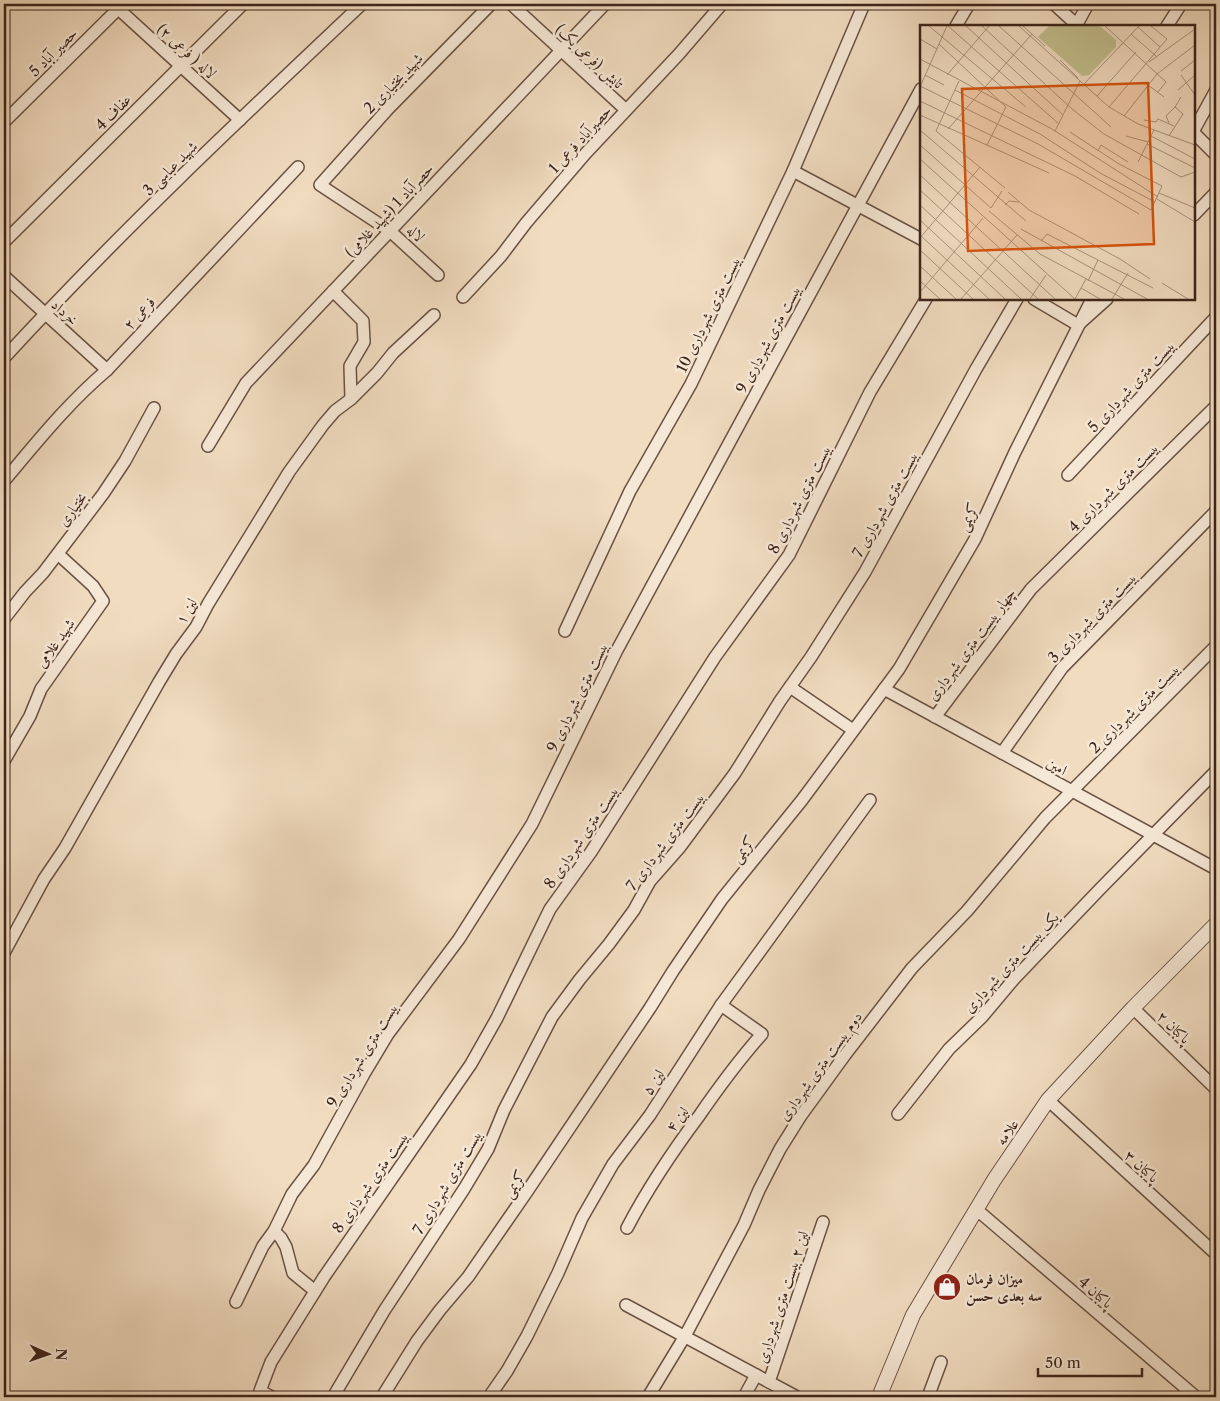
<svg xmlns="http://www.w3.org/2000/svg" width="1220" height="1401" viewBox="0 0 1220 1401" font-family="'Libre Caslon Text',Amiri,serif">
<rect width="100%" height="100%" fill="#f1dcc0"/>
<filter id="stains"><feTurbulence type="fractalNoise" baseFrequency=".004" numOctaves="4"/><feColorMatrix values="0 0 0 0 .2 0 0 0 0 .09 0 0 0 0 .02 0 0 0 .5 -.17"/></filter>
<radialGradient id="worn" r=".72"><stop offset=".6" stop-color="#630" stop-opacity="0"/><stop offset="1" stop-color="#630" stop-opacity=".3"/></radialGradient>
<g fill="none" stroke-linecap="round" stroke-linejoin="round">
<defs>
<g id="minor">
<polyline points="113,4 240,120"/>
<polyline points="511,4 626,110"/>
<polyline points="1054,4 1078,26"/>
<polyline points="956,26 969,4"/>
<polyline points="1076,26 1088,4"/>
<polyline points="1167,26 1181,4"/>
<polyline points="4,122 123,4"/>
<polyline points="1194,130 1216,90"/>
<polyline points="1194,133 1216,155"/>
<polyline points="793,171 921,239"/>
<polyline points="1194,215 1216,192"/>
<polyline points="4,242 243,4"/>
<polyline points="438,275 390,231 320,185 387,110 491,4"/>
<polyline points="4,276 107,370"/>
<polyline points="333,291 363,321 364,342 350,366 351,399"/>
<polyline points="463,297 501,256 526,223 586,153 679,54 722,4"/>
<polyline points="1034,299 1078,325 1107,299"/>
<path d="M4 358C117 235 240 119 362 4"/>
<polyline points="208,446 246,383 605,4"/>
<polyline points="1068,475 1216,317"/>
<path d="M4 481C37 442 68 403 107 370L298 167"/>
<polyline points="4,619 25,592 43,573 103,494 125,461 154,408"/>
<polyline points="565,631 630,491 691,384 793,171 864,4"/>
<polyline points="790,687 853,730"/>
<polyline points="884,689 1216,869"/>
<polyline points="935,717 1031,589 1216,406"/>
<polyline points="1002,753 1062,668 1216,511"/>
<polyline points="4,761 30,716 41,689 103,601 93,586 58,554"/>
<polyline points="4,953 44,879 65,848 159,682 176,654 196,627 208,604 289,472 323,425 335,411 351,399 377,373 393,353 434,315"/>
<polyline points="1133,1008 1216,1089"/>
<polyline points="1048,1100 1216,1254"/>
<polyline points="898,1114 949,1049 982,1017 1014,979 1100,889 1216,771"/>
<polyline points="976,1209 1196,1397"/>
<path d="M627 1228C648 1188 672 1152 699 1116 719 1087 739 1060 762 1034L721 1005"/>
<polyline points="274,1231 281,1238 286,1247 293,1273 315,1291"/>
<polyline points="236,1302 263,1246 274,1231 292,1194 314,1165 364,1074 388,1034 459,939 532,824 616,652 921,89"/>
<polyline points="626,1305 797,1397"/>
<polyline points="769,1382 823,1222"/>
<polyline points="272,1397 260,1391 271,1362 324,1277 471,1064 497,1018 550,909 591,852 715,657 789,555 870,392 926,299"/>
<polyline points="333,1397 384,1311 464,1189 488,1149 504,1110 552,1017 580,979 609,944 634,910 650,881 680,847 735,773 780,701 811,657 865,572 976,369 1017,299"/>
<polyline points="382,1397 417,1341 440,1310 468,1277 526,1193 650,1008 673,971 722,899 802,800 899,669 975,539 1015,452 1092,299"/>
<polyline points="489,1397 507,1371 527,1336 558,1273 582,1218 613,1164 650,1115 721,1005 870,800"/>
<polyline points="648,1397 685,1336 744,1225 759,1190 780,1149 800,1117 845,1055 912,968 967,911 1045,818 1216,646"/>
<polyline points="744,1397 756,1375"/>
<polyline points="928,1397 941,1362"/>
</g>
<polyline id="tertiary" points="879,1397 913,1315 994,1180 1048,1100 1133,1008 1216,924"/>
</defs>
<use href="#minor" stroke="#6a5244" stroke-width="14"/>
<use href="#tertiary" stroke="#6a5244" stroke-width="16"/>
<use href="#minor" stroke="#f6e8d6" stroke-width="11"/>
<use href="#tertiary" stroke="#f6e8d6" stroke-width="14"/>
</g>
<defs>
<symbol id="shop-disc" viewBox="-11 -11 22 22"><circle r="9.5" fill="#8f2418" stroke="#f6e8d6"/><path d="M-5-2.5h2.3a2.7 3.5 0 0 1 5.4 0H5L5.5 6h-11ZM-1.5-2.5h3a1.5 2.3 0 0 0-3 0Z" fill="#fff"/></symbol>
</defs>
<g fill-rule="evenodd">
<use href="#shop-disc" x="931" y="1271" width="32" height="32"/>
</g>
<g text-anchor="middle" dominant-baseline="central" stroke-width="5" stroke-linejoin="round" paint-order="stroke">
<g font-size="15" fill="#3d241b" stroke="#f6e8d6">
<text transform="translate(187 51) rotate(42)">لاله ( فرعی ۲)</text>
<text transform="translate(53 52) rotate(-45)">حصیر آباد 5</text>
<text transform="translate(590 56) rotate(43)">تابش (فرعی یک)</text>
<text transform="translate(393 83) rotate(-46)">شهید بختیاری 2</text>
<text transform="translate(113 112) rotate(-45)">عفاف 4</text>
<text transform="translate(580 139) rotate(-48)">حصیرآباد فرعی 1</text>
<text transform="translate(170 168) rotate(-45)">شهید عباسی 3</text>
<text transform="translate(389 210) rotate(-47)">حصرآباد 1 (شهید غلامی)</text>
<text transform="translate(416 233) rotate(42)">لاله</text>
<text transform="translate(65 312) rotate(42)">خرداد</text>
<text transform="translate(139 313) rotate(-47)">۲ فرعی</text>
<text transform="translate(708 314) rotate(-64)">بیست متری شهرداری 10</text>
<text transform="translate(768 339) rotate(-62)">بیست متری شهرداری 9</text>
<text transform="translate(1131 386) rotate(-47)">بیست متری شهرداری 5</text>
<text transform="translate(1113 487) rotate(-45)">بیست متری شهرداری 4</text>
<text transform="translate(799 499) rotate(-63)">بیست متری شهرداری 8</text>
<text transform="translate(885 504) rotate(-61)">بیست متری شهرداری 7</text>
<text transform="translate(72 509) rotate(-54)">بختیاری</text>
<text transform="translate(968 517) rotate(-64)">کریمی</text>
<text transform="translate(186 611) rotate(-59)">لین ۱</text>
<text transform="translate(1092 617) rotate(-46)">بیست متری شهرداری 3</text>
<text transform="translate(55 643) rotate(-55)">شهید غلامی</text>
<text transform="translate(971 644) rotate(-53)">چهار بیست متری شهرداری</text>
<text transform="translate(577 697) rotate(-64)">بیست متری شهرداری 9</text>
<text transform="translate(1134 708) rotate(-45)">بیست متری شهرداری 2</text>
<text transform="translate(1057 766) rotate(29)">امین</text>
<text transform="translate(581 837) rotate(-56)">بیست متری شهرداری 8</text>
<text transform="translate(665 841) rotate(-53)">بیست متری شهرداری 7</text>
<text transform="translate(743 849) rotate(-52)">کریمی</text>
<text transform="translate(1011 962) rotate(-47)">یک بیست متری شهرداری</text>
<text transform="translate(1174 1027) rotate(44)">پاکبان ۲</text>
<text transform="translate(362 1055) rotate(-58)">بیست متری شهرداری 9</text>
<text transform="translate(820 1066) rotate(-54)">دوم بیست متری شهرداری</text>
<text transform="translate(653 1082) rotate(-57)">لین ۵</text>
<text transform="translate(677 1119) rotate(-53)">لین ۴</text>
<text transform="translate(1007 1132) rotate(-55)">علامه</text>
<text transform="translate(1142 1166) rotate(42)">پاکبان ۳</text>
<text transform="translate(370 1182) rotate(-55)">بیست متری شهرداری 8</text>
<text transform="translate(447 1182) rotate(-59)">بیست متری شهرداری 7</text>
<text transform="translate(514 1184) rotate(-56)">کریمی</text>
<text transform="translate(1096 1292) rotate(41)">پاکبان 4</text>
<text transform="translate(782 1297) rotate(-72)">لین ۲ بیست متری شهرداری</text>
</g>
<g font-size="15" font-weight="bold" fill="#3d241b" stroke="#f6e8d6" text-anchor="start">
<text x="966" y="1278">میزان فرمان<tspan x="966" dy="17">سه بعدی حسن</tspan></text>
</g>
</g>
<g transform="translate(920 25)">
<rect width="275" height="275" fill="#f1dcc0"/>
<path d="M129 1H180L196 15V22L169 50 162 51 118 12Z" fill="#c2be8d"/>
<path fill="none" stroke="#a9927e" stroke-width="1" d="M9 1 106 82M28 1 139 99M46 1 143 90M62 1 152 84 184 109 261 152 275 147M79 1 191 102M99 1 189 82 218 99 275 120M103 1 125 21M185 1 246 57 238 67M218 2 240 22M211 9 237 32M0 14 17 24M19 19 86 82 67 120M0 34 132 104 238 172M140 35 158 53M229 37 275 4M261 46 275 35M5 50 24 60M27 50 69 1M261 50 275 70M39 56 16 106 85 163M164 59 219 1M228 60 244 72M0 61 118 119 231 185 242 161 199 139 150 107M0 62 27 1M35 65 120 109 180 148 235 177M258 65 275 50M177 71 216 27M0 76 155 151 219 189M189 82 247 14 231 1M0 90 129 148M204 91 237 49 275 20M224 95 236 97 238 94 254 101M249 98 246 91 255 82M28 104 112 9M0 105 106 196M135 106 160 56M206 111 228 117M231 111 275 134M249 111 263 89 255 82 261 72M227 119 275 143M0 120 71 183 82 166M178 126 181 120 208 137M0 134 155 274M218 137 234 105M0 150 135 274M0 165 118 274M88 167 109 185 200 234 230 254M239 168 275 183M237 174 275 197M0 180 101 274M85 180 89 176 99 177M69 186 120 229 204 274M0 195 85 274M101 204 227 274M0 210 69 274M0 213 60 142M121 216 127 209 233 263M0 225 53 274M0 241 36 274M0 256 20 274M168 256 178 235M242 258 268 274M161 263 180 274M0 267 63 193M41 274 97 210M110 274 126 250M155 274 166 254M192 274 208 248"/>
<path fill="#d7540e" fill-opacity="0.15" stroke="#d7540e" stroke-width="2.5" d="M228 58 234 219 48 226 42 64Z"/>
<rect width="275" height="275" fill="none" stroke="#3d241b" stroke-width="2.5"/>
</g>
<rect width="1220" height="1401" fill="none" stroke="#f1dcc0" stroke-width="20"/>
<rect x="5" y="5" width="1210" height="1391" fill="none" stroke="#3d241b" stroke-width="2.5"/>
<rect x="10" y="10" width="1200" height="1381" fill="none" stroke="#3d241b"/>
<g transform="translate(48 1354) rotate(92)" stroke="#f6e8d6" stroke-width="4" paint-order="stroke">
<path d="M0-4L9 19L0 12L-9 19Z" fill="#3d241b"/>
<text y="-8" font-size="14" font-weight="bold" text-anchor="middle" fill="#3d241b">N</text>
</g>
<path d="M1038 1368v8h104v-8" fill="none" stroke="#3d241b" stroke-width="2.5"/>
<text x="1045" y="1368" font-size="15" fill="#3d241b" stroke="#f6e8d6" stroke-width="4" paint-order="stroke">50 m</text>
<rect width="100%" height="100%" filter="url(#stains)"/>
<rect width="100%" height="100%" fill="url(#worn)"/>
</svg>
